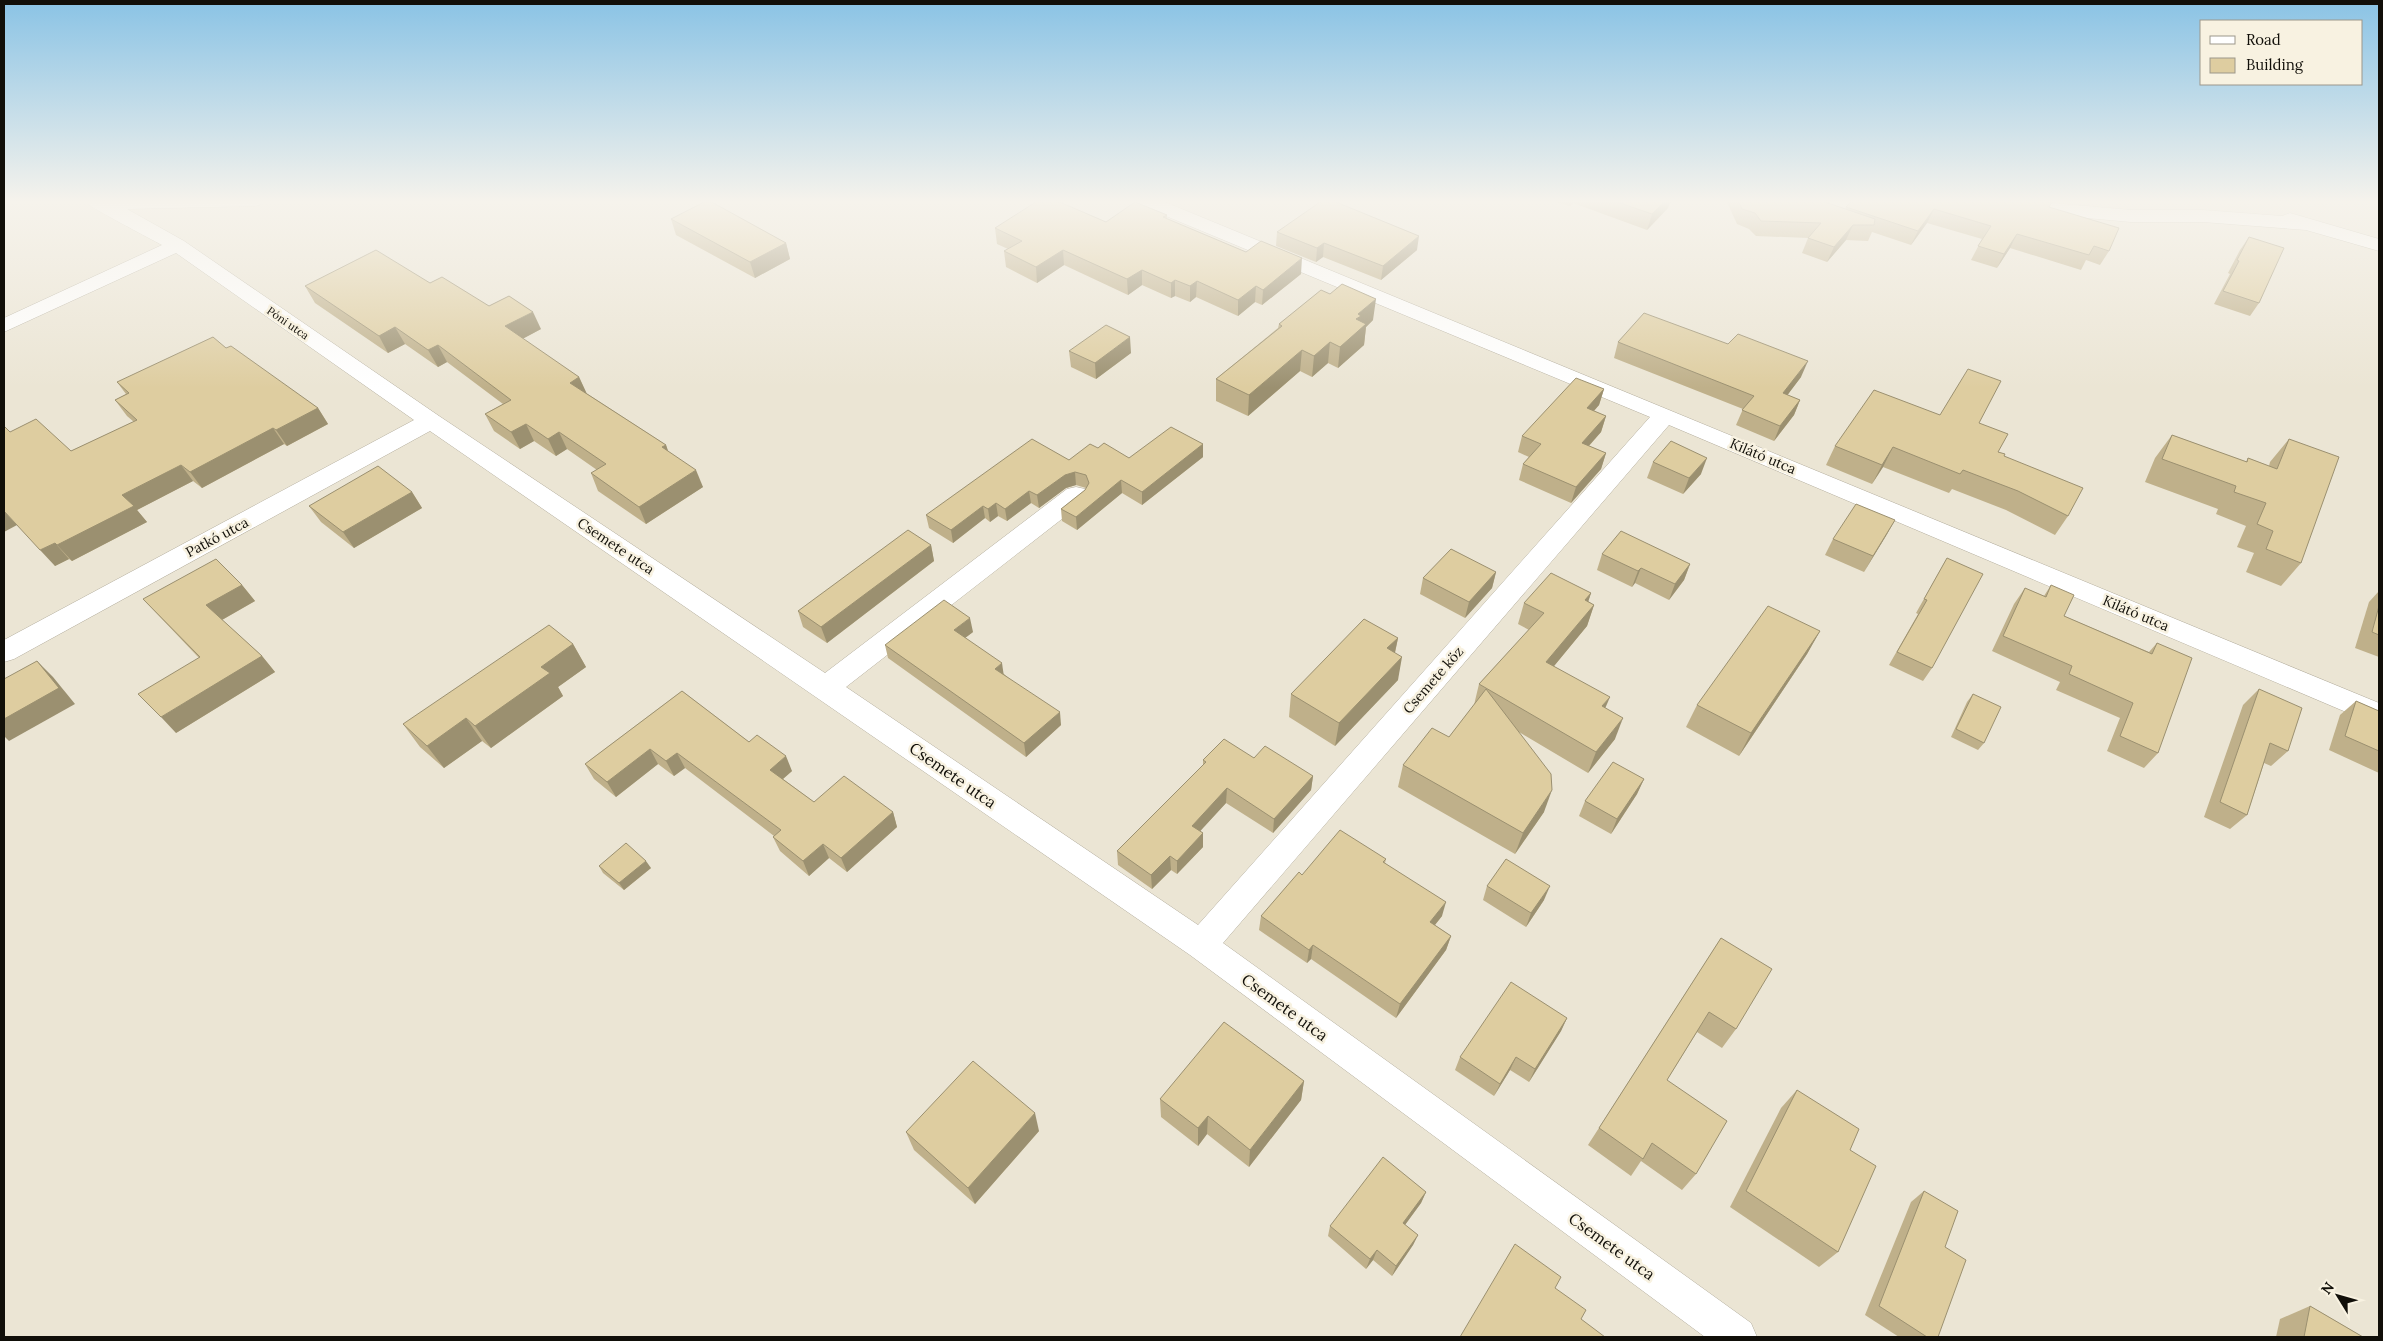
<svg xmlns="http://www.w3.org/2000/svg" width="2383" height="1341" viewBox="0 0 2383 1341" font-family="Lora,serif">
<rect width="100%" height="100%" fill="#ebe5d4"/>
<g fill="none" stroke-linecap="round" stroke-linejoin="round">
<defs>
<g id="minor">
<path d="M82 200H264L262 204 255 206 127 209 184 241 439 416 825 673 1067 489 1076 487 1085 489 1088 495 1085 501 846 687 1198 925 1650 417 1137 204 1135 200H1160L2379 703V726L1669 425 1223 943 1751 1323 1757 1337H1705L1190 955 430 431 14 659 4 662V640L414 420 176 253 4 332V318L162 245C151 239 84 204 82 200Z"/>
<polygon points="1947,200 2018,200 2131,210 2203,210 2282,216 2290,213 2379,239 2379,251 2306,230 2203,222 2131,222 1957,206 1950,204"/>
</g>
</defs>
<use href="#minor" stroke="#b3ad9d" stroke-width="1"/>
<use href="#minor" fill="#fff" fill-rule="evenodd"/>
</g>
<g fill="#bfb08a">
<polygon points="1548,200 1671,200 1668,208 1647,230 1573,203 1570,206"/>
<polygon points="1726,200 1819,200 1845,209 1846,207 2049,208 2109,251 2100,265 2086,260 2081,270 2010,248 1997,268 1971,260 1982,239 1927,223 1911,245 1872,232 1868,241 1846,240 1827,262 1802,253 1808,238 1756,236 1749,229 1737,224"/>
<polygon points="2037,200 2055,200 2054,201"/>
<polygon points="1167,215 1167,219 1246,252 1301,274 1262,305 1255,302 1238,316 1196,297 1190,302 1175,296 1171,298 1142,285 1128,295 1064,265 1037,283 1006,267 1004,251 1008,249 997,244 995,228 1106,222"/>
<polygon points="671,219 786,243 790,259 755,278 676,235"/>
<polygon points="1277,232 1417,250 1381,280 1323,257 1316,262 1276,246"/>
<polygon points="2249,237 2259,303 2250,316 2214,304 2230,274 2228,273 2240,250"/>
<polygon points="430,283 489,306 541,329 522,339 579,377 586,393 666,445 668,452 703,487 646,524 598,491 591,473 597,470 567,449 556,456 534,441 520,449 494,431 485,414 503,404 447,362 438,367 405,344 388,353 315,303 305,286"/>
<polygon points="1330,294 1373,320 1366,327 1364,345 1338,368 1328,363 1312,377 1300,371 1248,416 1216,401 1216,379 1278,328 1279,324"/>
<polygon points="1618,342 1801,377 1787,395 1800,400 1794,415 1774,441 1736,425 1743,409 1614,358"/>
<polygon points="226,348 318,408 328,424 287,446 284,444 202,488 193,481 137,510 147,522 72,561 69,559 55,566 10,432 71,451 134,422 127,416 115,400 126,394 117,382"/>
<polygon points="1069,351 1131,353 1096,379 1071,367"/>
<polygon points="1604,389 1599,405 1594,411 1606,416 1601,432 1589,446 1606,453 1601,469 1571,503 1519,480 1523,464 1529,457 1518,452 1522,436"/>
<polygon points="1940,415 1979,423 1998,452 2068,516 2055,535 2006,510 1952,489 1949,493 1883,467 1872,484 1826,465 1835,446"/>
<polygon points="2172,435 2246,462 2248,458 2269,466 2270,462 2289,439 2301,563 2281,586 2246,572 2254,553 2237,547 2246,526 2216,514 2218,509 2145,482 2155,458"/>
<polygon points="1203,444 1203,457 1142,505 1122,493 1077,530 1062,521 1061,509 1085,490 1086,488 1076,485 1066,488 1039,508 1031,503 1007,521 998,516 990,522 985,518 953,543 929,528 926,515 1069,460 1098,448 1129,458"/>
<polygon points="1653,462 1701,474 1683,494 1647,478"/>
<polygon points="412,492 422,508 354,548 321,522 309,506"/>
<polygon points="1895,520 1864,572 1825,555 1833,539"/>
<polygon points="931,545 934,561 827,643 803,627 798,611"/>
<polygon points="1602,554 1690,564 1684,580 1669,600 1635,583 1632,587 1597,570"/>
<polygon points="1947,558 1932,668 1923,681 1889,665 1918,614 1916,613"/>
<polygon points="1496,572 1492,588 1465,618 1420,594 1423,578"/>
<polygon points="242,585 255,601 222,620 262,656 275,672 176,733 199,658 143,599"/>
<polygon points="2051,585 2064,616 2149,652 2157,643 2158,753 2144,768 2107,751 2120,718 2056,690 2060,682 1992,651 2014,604 2025,588 2044,596"/>
<polygon points="2379,591 2379,657 2355,648 2369,602"/>
<polygon points="1591,593 1588,601 1594,605 1587,626 1554,666 1605,708 1615,739 1588,773 1519,732 1544,812 1515,854 1398,787 1403,765 1449,737 1474,705 1479,684 1529,630 1518,624 1524,603"/>
<polygon points="1820,631 1807,654 1739,756 1686,727 1697,705"/>
<polygon points="973,632 965,638 1004,674 1061,725 1026,757 888,658 885,645"/>
<polygon points="1398,638 1395,653 1398,680 1335,746 1289,717 1291,694"/>
<polygon points="573,644 586,667 558,687 563,696 491,748 482,741 444,768 420,747 403,724"/>
<polygon points="2259,689 2288,751 2271,766 2264,763 2247,815 2230,829 2204,817 2243,705"/>
<polygon points="682,691 749,742 792,771 783,779 814,802 893,812 897,827 847,872 829,858 809,876 780,851 773,837 774,836 685,768 674,776 658,764 616,797 594,779 585,764"/>
<polygon points="1973,694 1984,743 1978,750 1951,737 1967,702"/>
<polygon points="2356,701 2379,711 2379,773 2329,750 2340,715"/>
<polygon points="1254,758 1313,776 1311,790 1273,833 1226,803 1200,831 1203,833 1203,847 1177,874 1171,870 1152,889 1118,865 1117,851 1203,766 1203,760"/>
<polygon points="1644,779 1637,794 1611,834 1579,816 1585,801"/>
<polygon points="1386,859 1385,863 1442,916 1435,925 1451,936 1446,950 1396,1018 1311,959 1307,963 1259,930 1261,916 1302,875"/>
<polygon points="599,866 651,868 624,890 603,873"/>
<polygon points="1487,886 1544,900 1526,927 1483,900"/>
<polygon points="1721,938 1736,1029 1722,1048 1697,1032 1667,1080 1696,1174 1682,1190 1641,1161 1631,1176 1588,1145"/>
<polygon points="1567,1018 1561,1031 1529,1082 1510,1070 1494,1096 1455,1070 1460,1057"/>
<polygon points="1304,1081 1301,1100 1249,1167 1207,1134 1198,1146 1161,1117 1160,1099"/>
<polygon points="1797,1090 1850,1150 1838,1252 1819,1267 1730,1207 1781,1108"/>
<polygon points="1039,1131 975,1204 914,1150 906,1132"/>
<polygon points="1924,1191 1945,1247 1938,1337 1899,1337 1865,1315 1911,1202"/>
<polygon points="1426,1192 1421,1203 1405,1225 1418,1235 1413,1245 1392,1276 1373,1260 1366,1269 1328,1236 1330,1226"/>
<polygon points="2310,1306 2363,1337 2276,1337 2280,1319"/>
</g>
<g fill="#9b9070">
<polygon points="1572,200 1574,200 1573,203 1570,206"/>
<polygon points="1666,200 1671,200 1668,208 1647,230 1652,214"/>
<polygon points="1934,209 1927,223 1911,245 1918,231"/>
<polygon points="1853,225 1846,240 1827,262 1834,247"/>
<polygon points="2017,234 2010,248 1997,268 2004,254"/>
<polygon points="1419,236 1417,250 1381,280 1383,266"/>
<polygon points="786,243 790,259 755,278 750,262"/>
<polygon points="1324,243 1323,257 1316,262 1317,248"/>
<polygon points="1063,250 1064,265 1037,283 1036,267"/>
<polygon points="1302,258 1301,274 1262,305 1263,290"/>
<polygon points="1142,270 1142,285 1128,295 1127,279"/>
<polygon points="1175,280 1175,296 1171,298 1171,283"/>
<polygon points="1197,281 1196,297 1190,302 1190,286"/>
<polygon points="1256,286 1255,302 1238,316 1238,300"/>
<polygon points="1376,299 1373,320 1366,327 1364,345 1338,368 1340,347 1356,319 1358,314"/>
<polygon points="533,312 541,329 513,344 505,326"/>
<polygon points="395,327 405,344 388,353 379,336"/>
<polygon points="1130,337 1131,353 1096,379 1095,363"/>
<polygon points="1330,342 1328,363 1312,377 1314,356"/>
<polygon points="438,345 447,362 438,367 428,350"/>
<polygon points="1302,350 1300,371 1248,416 1249,395"/>
<polygon points="1808,361 1801,377 1777,409 1783,393"/>
<polygon points="579,377 587,394 570,383"/>
<polygon points="1604,389 1599,405 1582,424 1587,408"/>
<polygon points="1800,400 1794,415 1774,441 1780,426"/>
<polygon points="318,408 328,424 287,446 276,430"/>
<polygon points="1606,416 1601,432 1577,459 1582,443"/>
<polygon points="526,424 534,441 520,449 511,432"/>
<polygon points="273,428 284,444 202,488 190,472"/>
<polygon points="559,432 567,449 556,456 548,439"/>
<polygon points="1203,444 1203,457 1142,505 1142,492"/>
<polygon points="666,445 672,462 662,447"/>
<polygon points="1893,447 1883,467 1872,484 1882,465"/>
<polygon points="1606,453 1601,469 1571,503 1576,487"/>
<polygon points="1707,458 1701,474 1683,494 1689,478"/>
<polygon points="181,465 193,481 137,510 147,522 72,561 57,545 122,495"/>
<polygon points="696,470 703,487 646,524 639,507"/>
<polygon points="1075,472 1076,485 1066,488 1039,508 1037,495 1065,475"/>
<polygon points="1121,480 1122,493 1077,530 1076,517"/>
<polygon points="1029,491 1031,503 1007,521 1005,509"/>
<polygon points="412,492 422,508 354,548 343,532"/>
<polygon points="996,503 998,516 990,522 988,509"/>
<polygon points="983,506 985,518 953,543 951,530"/>
<polygon points="4,511 17,525 4,532"/>
<polygon points="1895,520 1886,536 1864,572 1873,556"/>
<polygon points="55,543 69,559 55,566 40,550"/>
<polygon points="931,545 934,561 827,643 821,627"/>
<polygon points="1690,564 1684,580 1669,600 1675,584"/>
<polygon points="1641,568 1635,583 1632,587 1638,571"/>
<polygon points="1496,572 1492,588 1465,618 1469,602"/>
<polygon points="242,585 255,601 220,621 206,605"/>
<polygon points="1591,593 1584,615 1585,600"/>
<polygon points="1594,605 1587,626 1540,683 1546,662"/>
<polygon points="970,618 973,632 957,644 954,630"/>
<polygon points="1820,631 1807,654 1739,756 1751,733"/>
<polygon points="1398,638 1393,661 1387,648"/>
<polygon points="573,644 586,667 558,687 563,696 491,748 475,726 541,667"/>
<polygon points="262,656 275,672 176,733 161,717"/>
<polygon points="1402,657 1398,680 1335,746 1339,723"/>
<polygon points="37,661 53,677 75,704 9,741 4,736 4,719"/>
<polygon points="1002,663 1004,677 995,669"/>
<polygon points="1610,697 1601,718 1602,706"/>
<polygon points="1060,712 1061,725 1026,757 1024,743"/>
<polygon points="466,718 482,741 444,768 427,746"/>
<polygon points="1623,718 1615,739 1588,773 1596,752"/>
<polygon points="650,749 658,764 616,797 607,782"/>
<polygon points="677,753 685,768 674,776 666,761"/>
<polygon points="786,756 792,771 776,785 770,770"/>
<polygon points="1313,776 1311,790 1273,833 1274,819"/>
<polygon points="1644,779 1637,794 1611,834 1617,819"/>
<polygon points="1227,788 1226,803 1192,840 1192,826"/>
<polygon points="1552,790 1544,812 1515,854 1523,833"/>
<polygon points="893,812 897,827 847,872 841,858"/>
<polygon points="1203,833 1203,847 1177,874 1177,861"/>
<polygon points="823,844 829,858 809,876 803,861"/>
<polygon points="1170,856 1171,870 1152,889 1151,875"/>
<polygon points="646,861 651,868 624,890 619,883"/>
<polygon points="1550,886 1544,900 1526,927 1531,913"/>
<polygon points="1446,902 1442,916 1426,936 1430,922"/>
<polygon points="1451,936 1446,950 1396,1018 1400,1004"/>
<polygon points="1313,945 1311,959 1307,963 1309,950"/>
<polygon points="1567,1018 1561,1031 1529,1082 1535,1069"/>
<polygon points="1516,1057 1510,1070 1494,1096 1500,1084"/>
<polygon points="1304,1081 1301,1100 1249,1167 1250,1150"/>
<polygon points="1035,1113 1039,1131 975,1204 968,1188"/>
<polygon points="1208,1116 1207,1134 1198,1146 1198,1128"/>
<polygon points="1426,1192 1421,1203 1399,1233 1403,1223"/>
<polygon points="1418,1235 1413,1245 1392,1276 1396,1266"/>
<polygon points="1377,1250 1373,1260 1366,1269 1370,1259"/>
</g>
<g fill="#decda0" stroke="#9b9070">
<polygon points="708,200 786,243 750,262 671,219"/>
<polygon points="1039,200 1055,200 1106,222 1135,202 1167,215 1163,217 1246,252 1261,241 1302,258 1263,290 1256,286 1238,300 1197,281 1190,286 1175,280 1171,283 1142,270 1127,279 1063,250 1036,267 1004,251 1022,241 995,228"/>
<polygon points="1323,200 1331,200 1419,236 1383,266 1324,243 1317,248 1277,232"/>
<polygon points="1611,200 1666,200 1652,214"/>
<polygon points="1738,200 1819,200 1875,219 1874,225 1853,225 1834,247 1808,238 1821,223 1761,221 1755,213 1742,209"/>
<polygon points="1853,200 2028,200 2052,202 2049,207 2119,228 2109,251 2094,246 2089,255 2017,234 2004,254 1978,246 1991,226 1934,209 1918,231 1846,207"/>
<polygon points="2249,237 2284,248 2259,303 2223,291 2239,261 2237,260"/>
<polygon points="376,250 430,283 442,277 489,306 509,296 533,312 505,326 579,377 570,383 666,445 662,447 696,470 639,507 591,473 606,464 559,432 548,439 526,424 511,432 485,414 511,400 438,345 428,350 395,327 379,336 305,286"/>
<polygon points="1342,284 1376,299 1358,314 1361,316 1356,319 1366,324 1340,347 1330,342 1314,356 1302,350 1249,395 1216,379 1282,326 1279,324 1321,290 1330,294"/>
<polygon points="1644,313 1728,344 1738,334 1808,361 1783,393 1800,400 1780,426 1742,410 1754,396 1618,342"/>
<polygon points="1106,325 1130,337 1095,363 1069,351"/>
<polygon points="213,337 226,348 231,346 318,408 276,430 273,428 190,472 181,465 122,495 134,506 57,545 55,543 40,550 4,511 4,426 10,432 36,419 71,451 137,420 115,400 129,393 117,382"/>
<polygon points="1968,369 2001,381 1979,423 2008,434 1998,452 2005,454 2004,456 2083,488 2068,516 2018,491 1963,470 1960,474 1893,447 1882,465 1835,446 1874,390 1940,415"/>
<polygon points="1576,378 1604,389 1587,408 1606,416 1582,443 1606,453 1576,487 1523,464 1541,444 1522,436"/>
<polygon points="1171,427 1203,444 1142,492 1121,480 1076,517 1061,509 1085,490 1089,483 1086,475 1075,472 1065,475 1037,495 1029,491 1005,509 996,503 988,509 983,506 951,530 926,515 1032,439 1069,460 1090,444 1098,448 1104,443 1129,458"/>
<polygon points="2172,435 2247,462 2248,458 2277,469 2289,439 2339,457 2301,563 2266,549 2273,531 2257,524 2266,503 2234,492 2236,486 2162,459"/>
<polygon points="1671,441 1707,458 1689,478 1653,462"/>
<polygon points="378,466 412,492 343,532 309,506"/>
<polygon points="1856,504 1895,520 1873,556 1833,539"/>
<polygon points="908,530 931,545 821,627 798,611"/>
<polygon points="1621,531 1690,564 1675,584 1641,568 1638,571 1602,554"/>
<polygon points="1451,549 1496,572 1469,602 1423,578"/>
<polygon points="1947,558 1983,574 1932,668 1897,652 1927,600 1924,599"/>
<polygon points="216,559 242,585 206,605 262,656 161,717 138,694 200,657 143,599"/>
<polygon points="1551,573 1591,593 1585,600 1594,605 1546,662 1610,697 1602,706 1623,718 1596,752 1479,684 1544,613 1524,603"/>
<polygon points="2051,585 2074,595 2064,616 2152,654 2157,643 2192,658 2158,753 2120,736 2133,703 2069,674 2072,666 2003,636 2025,588 2046,597"/>
<polygon points="944,600 970,618 954,630 1002,663 995,669 1060,712 1024,743 885,645"/>
<polygon points="1768,606 1820,631 1751,733 1697,705"/>
<polygon points="2379,606 2379,635 2372,632"/>
<polygon points="1364,619 1398,638 1387,648 1402,657 1339,723 1291,694"/>
<polygon points="549,625 573,644 541,667 550,673 475,726 466,718 427,746 403,724"/>
<polygon points="37,661 59,688 4,719 4,679"/>
<polygon points="1486,689 1551,774 1552,790 1523,833 1403,765 1432,728 1449,737"/>
<polygon points="2259,689 2302,708 2288,751 2270,743 2247,815 2220,802"/>
<polygon points="682,691 749,742 757,735 786,756 770,770 814,802 844,776 893,812 841,858 823,844 803,861 773,837 781,830 677,753 666,761 650,749 607,782 585,764"/>
<polygon points="1973,694 2001,707 1984,743 1956,729"/>
<polygon points="2356,701 2379,711 2379,751 2345,736"/>
<polygon points="1224,739 1254,758 1265,746 1313,776 1274,819 1227,788 1192,826 1203,833 1177,861 1170,856 1151,875 1117,851 1206,762 1203,760"/>
<polygon points="1613,762 1644,779 1617,819 1585,801"/>
<polygon points="1340,830 1386,859 1383,862 1446,902 1430,922 1451,936 1400,1004 1313,945 1309,950 1261,916 1299,872 1302,875"/>
<polygon points="626,843 646,861 619,883 599,866"/>
<polygon points="1506,859 1550,886 1531,913 1487,886"/>
<polygon points="1721,938 1772,969 1736,1029 1709,1012 1667,1080 1727,1121 1696,1174 1652,1143 1643,1159 1599,1128"/>
<polygon points="1511,982 1567,1018 1535,1069 1516,1057 1500,1084 1460,1057"/>
<polygon points="1224,1022 1304,1081 1250,1150 1208,1116 1198,1128 1160,1099"/>
<polygon points="973,1061 1035,1113 968,1188 906,1132"/>
<polygon points="1797,1090 1859,1129 1850,1150 1876,1166 1838,1252 1746,1191"/>
<polygon points="1383,1157 1426,1192 1403,1223 1418,1235 1396,1266 1377,1250 1370,1259 1330,1226"/>
<polygon points="1924,1191 1958,1211 1945,1247 1966,1260 1938,1337 1927,1337 1879,1306"/>
<polygon points="1515,1244 1561,1277 1555,1288 1586,1310 1581,1319 1605,1337 1460,1337"/>
<polygon points="2310,1306 2363,1337 2304,1337"/>
</g>
<linearGradient id="sky" x2="0" y2="1"><stop stop-color="#8ac3e5"/><stop offset="0.52" stop-color="#f6f3ec"/><stop offset="1" stop-color="#f6f3ec" stop-opacity="0"/></linearGradient>
<rect width="2383" height="388" fill="url(#sky)"/>
<g text-anchor="middle" dominant-baseline="central" stroke-width="5" stroke-linejoin="round" paint-order="stroke">
<g font-size="11" fill="#110f09" stroke="#f8f2e1">
<text transform="translate(288 323) rotate(35)">Póni utca</text>
</g>
<g font-size="14" fill="#110f09" stroke="#f8f2e1">
<text transform="translate(1763 456) rotate(23)">Kilátó utca</text>
<text transform="translate(217 537) rotate(-28)">Patkó utca</text>
<text transform="translate(616 546) rotate(34)">Csemete utca</text>
<text transform="translate(2136 613) rotate(23)">Kilátó utca</text>
<text transform="translate(1433 680) rotate(-49)">Csemete köz</text>
</g>
<g font-size="16" fill="#110f09" stroke="#f8f2e1">
<text transform="translate(953 775) rotate(35)">Csemete utca</text>
<text transform="translate(1285 1007) rotate(36)">Csemete utca</text>
<text transform="translate(1612 1246) rotate(36)">Csemete utca</text>
</g>
</g>
<rect width="2383" height="1341" fill="none" stroke="#110f09" stroke-width="10"/>
<rect x="2200" y="20" width="162" height="65" fill="#f8f2e1" stroke="#9c978b"/>
<rect x="2210" y="36" width="25" height="8" fill="#ffffff" stroke="#9c978b"/>
<text x="2246" y="45" font-size="15" fill="#110f09">Road</text>
<rect x="2210" y="58" width="25" height="15" fill="#decda0" stroke="#9c978b"/>
<text x="2246" y="70" font-size="15" fill="#110f09">Building</text>
<g transform="translate(2338 1296) rotate(307)" stroke="#f8f2e1" stroke-width="4" paint-order="stroke">
<path d="M0-4L9 19L0 12L-9 19Z" fill="#110f09"/>
<text y="-8" font-size="14" font-weight="bold" text-anchor="middle" fill="#110f09">N</text>
</g>
</svg>
